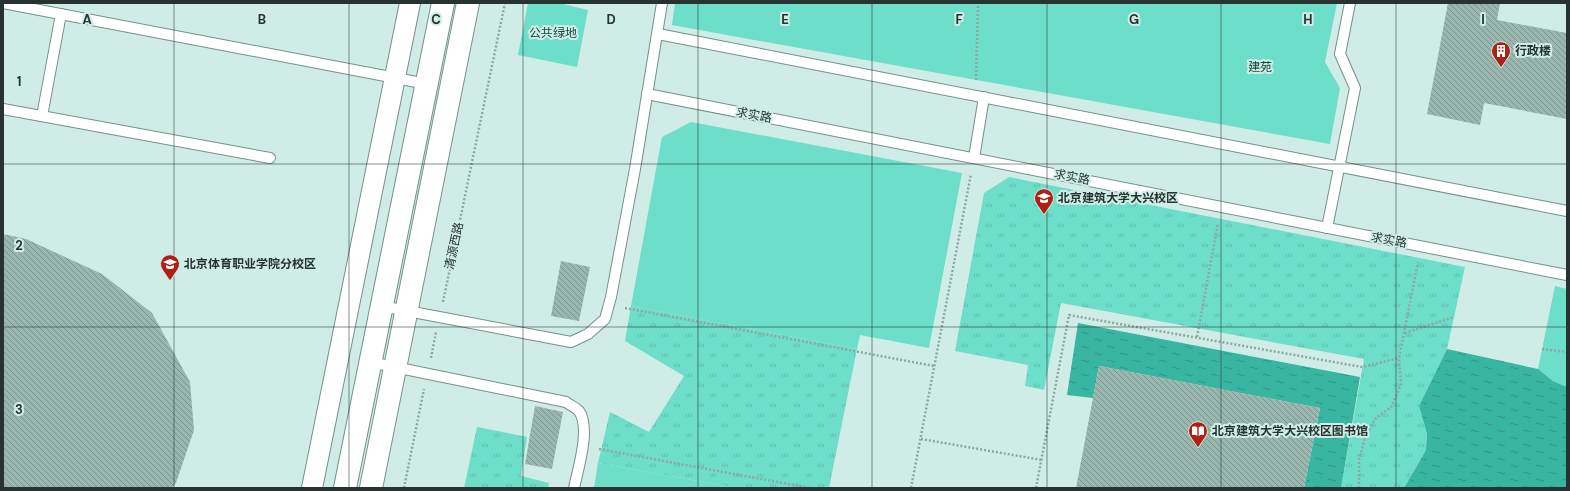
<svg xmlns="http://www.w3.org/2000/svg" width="1570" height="491" viewBox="0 0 1570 491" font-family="'DM Sans','Noto Sans SC',sans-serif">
<defs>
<pattern id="grass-tufts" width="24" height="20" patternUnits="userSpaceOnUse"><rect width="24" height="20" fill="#6cdec9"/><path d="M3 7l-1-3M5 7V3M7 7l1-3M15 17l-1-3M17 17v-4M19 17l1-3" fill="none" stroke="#5ebfad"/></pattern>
<pattern id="water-ripples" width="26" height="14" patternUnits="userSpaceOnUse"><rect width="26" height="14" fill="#39b6a2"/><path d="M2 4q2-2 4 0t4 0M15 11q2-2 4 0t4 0" fill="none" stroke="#309584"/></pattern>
<pattern id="building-back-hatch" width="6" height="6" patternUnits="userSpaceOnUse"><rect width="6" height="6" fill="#99b6af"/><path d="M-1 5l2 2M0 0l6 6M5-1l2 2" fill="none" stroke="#7d958f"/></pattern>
</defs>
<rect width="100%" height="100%" fill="#cfede6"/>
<g fill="url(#grass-tufts)">
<polygon points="1009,177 1465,267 1447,349 1419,406 1427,434 1426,450 1404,488 1341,488 1364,359 1061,303 1044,390 1025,386 1028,365 955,351 984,193"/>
<polygon points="631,306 857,349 829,488 737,488 598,463 610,412 649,432 684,376 625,341"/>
<polygon points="477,427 527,437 521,476 549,483 548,488 464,488"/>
</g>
<g fill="#6cdec9">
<polygon points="528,3 559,3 588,10 577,67 518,55"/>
<polygon points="675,3 1337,3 1325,62 1340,88 1330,144 672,25"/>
<polygon points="691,122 962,173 929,348 860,335 857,349 631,306 662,137"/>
<polygon points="1555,286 1567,289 1567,387 1553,381 1538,369"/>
<polygon points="598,463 737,488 594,488"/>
</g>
<g fill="url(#water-ripples)">
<polygon points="1078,323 1360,377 1341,488 1304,488 1320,408 1099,366 1093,398 1067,395"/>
<polygon points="1447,349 1538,369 1553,381 1567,387 1567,488 1404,488 1426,450 1427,434 1419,406"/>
</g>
<g fill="url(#building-back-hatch)">
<polygon points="1448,3 1500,3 1497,20 1567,33 1567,119 1484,103 1480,125 1427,114"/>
<polygon points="3,234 26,239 102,274 152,313 190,382 194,430 176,483 172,488 3,488"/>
<polygon points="561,261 590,267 579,321 551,316"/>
<polygon points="1099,366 1320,408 1304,488 1076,488"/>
<polygon points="535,406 563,412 552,469 525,464"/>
</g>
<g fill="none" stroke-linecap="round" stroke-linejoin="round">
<defs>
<g id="lane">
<polyline points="3,3 427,84"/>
<polyline points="658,34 1567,211"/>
<polyline points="647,94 1567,275"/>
<polyline points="3,109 270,158"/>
<polyline points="42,116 61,14"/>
<polyline points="974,158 984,97"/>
<polyline points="1327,228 1355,88 1340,54 1350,3"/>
<polyline points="381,306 571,342 588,334 605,319 611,297 635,169 662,3"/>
<path d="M370 362 566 402C570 405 576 408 579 411 591 428 578 469 574 488"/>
</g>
<polyline id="street" points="312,488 410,3"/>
<g id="secondary">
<polyline points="345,488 443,3"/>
<polyline points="371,488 468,3"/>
</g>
</defs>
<use href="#lane" stroke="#75908a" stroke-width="12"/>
<use href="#street" stroke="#75908a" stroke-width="22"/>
<use href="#secondary" stroke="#75908a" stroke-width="24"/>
<g stroke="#8fa6a1" stroke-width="2.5" stroke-dasharray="2 2" stroke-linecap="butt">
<polyline points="976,80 978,3"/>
<polyline points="443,302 505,3"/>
<polyline points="625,308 934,366"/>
<polyline points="1405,333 1454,317"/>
<polyline points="1197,337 1218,223"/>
<polyline points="1542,349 1567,352"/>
<polyline points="431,358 436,332"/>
<polyline points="921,439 1042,460"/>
<polyline points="599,449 810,488"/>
<polyline points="404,488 424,389"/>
<polyline points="911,488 971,174"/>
<polyline points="1036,488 1069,315 1362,367 1399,358"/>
<polyline points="1359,488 1359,460 1365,438 1375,419 1392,406 1401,384 1399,358 1418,262"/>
</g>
<use href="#lane" stroke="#fff" stroke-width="10"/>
<use href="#street" stroke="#fff" stroke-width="20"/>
<use href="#secondary" stroke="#fff" stroke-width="22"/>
</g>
<path fill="none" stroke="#273330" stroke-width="1" stroke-opacity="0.55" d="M174 3V488M349 3V488M523 3V488M698 3V488M872 3V488M1047 3V488M1221 3V488M1396 3V488M3 164H1567M3 327H1567"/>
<defs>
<symbol id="building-pin" viewBox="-11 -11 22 30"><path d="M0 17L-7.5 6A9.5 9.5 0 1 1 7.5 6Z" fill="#af1f14" stroke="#cfede6"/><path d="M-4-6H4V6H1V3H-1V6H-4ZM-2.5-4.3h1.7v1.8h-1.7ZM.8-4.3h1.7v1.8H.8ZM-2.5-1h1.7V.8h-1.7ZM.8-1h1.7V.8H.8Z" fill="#fff"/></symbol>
<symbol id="university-pin" viewBox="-11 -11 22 30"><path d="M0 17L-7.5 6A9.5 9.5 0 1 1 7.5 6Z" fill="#af1f14" stroke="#cfede6"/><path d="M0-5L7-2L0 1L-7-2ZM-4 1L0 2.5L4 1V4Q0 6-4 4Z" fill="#fff"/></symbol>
<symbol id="school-pin" viewBox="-11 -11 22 30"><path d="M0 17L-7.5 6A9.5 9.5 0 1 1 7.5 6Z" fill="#af1f14" stroke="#cfede6"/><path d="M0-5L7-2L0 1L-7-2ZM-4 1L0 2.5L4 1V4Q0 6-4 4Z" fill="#fff"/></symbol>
<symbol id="library-pin" viewBox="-11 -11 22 30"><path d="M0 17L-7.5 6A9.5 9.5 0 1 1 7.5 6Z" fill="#af1f14" stroke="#cfede6"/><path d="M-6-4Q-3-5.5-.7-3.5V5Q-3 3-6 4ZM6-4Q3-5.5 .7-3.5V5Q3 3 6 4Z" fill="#fff"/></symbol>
</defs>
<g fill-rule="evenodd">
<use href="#building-pin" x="1490" y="40" width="22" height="30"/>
<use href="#university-pin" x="1033" y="187" width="22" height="30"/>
<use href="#school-pin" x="159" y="253" width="22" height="30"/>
<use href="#library-pin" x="1187" y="420" width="22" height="30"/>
</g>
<g text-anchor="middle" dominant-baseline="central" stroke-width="4" stroke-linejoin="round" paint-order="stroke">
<g font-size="12" fill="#154941" stroke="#cfede6">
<text x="553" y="33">公共绿地</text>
<text x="1260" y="67">建苑</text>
</g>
<g font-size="12" font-weight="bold" fill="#273330" stroke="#cfede6" text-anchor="start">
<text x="1515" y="51">行政楼</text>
<text x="1058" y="198">北京建筑大学大兴校区</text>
<text x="184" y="264">北京体育职业学院分校区</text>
<text x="1212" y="431">北京建筑大学大兴校区图书馆</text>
</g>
<g font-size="12" fill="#273330" stroke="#cfede6">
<text transform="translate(754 115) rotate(11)">求实路</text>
<text transform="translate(1072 177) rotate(11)">求实路</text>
<text transform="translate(1389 240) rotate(11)">求实路</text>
<text transform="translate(454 246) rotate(-78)">清源西路</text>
</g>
</g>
<g font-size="13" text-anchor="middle" font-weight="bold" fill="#273330" stroke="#cfede6" stroke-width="4" stroke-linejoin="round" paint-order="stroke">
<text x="87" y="24">A</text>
<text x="262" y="24">B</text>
<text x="436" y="24">C</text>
<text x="611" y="24">D</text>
<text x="785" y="24">E</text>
<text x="959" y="24">F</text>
<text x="1134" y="24">G</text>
<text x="1308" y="24">H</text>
<text x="1483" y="24">I</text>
<text x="19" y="86">1</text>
<text x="19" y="250">2</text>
<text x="19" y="414">3</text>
</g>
<rect width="1570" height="491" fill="none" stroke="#273330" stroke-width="8"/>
</svg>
